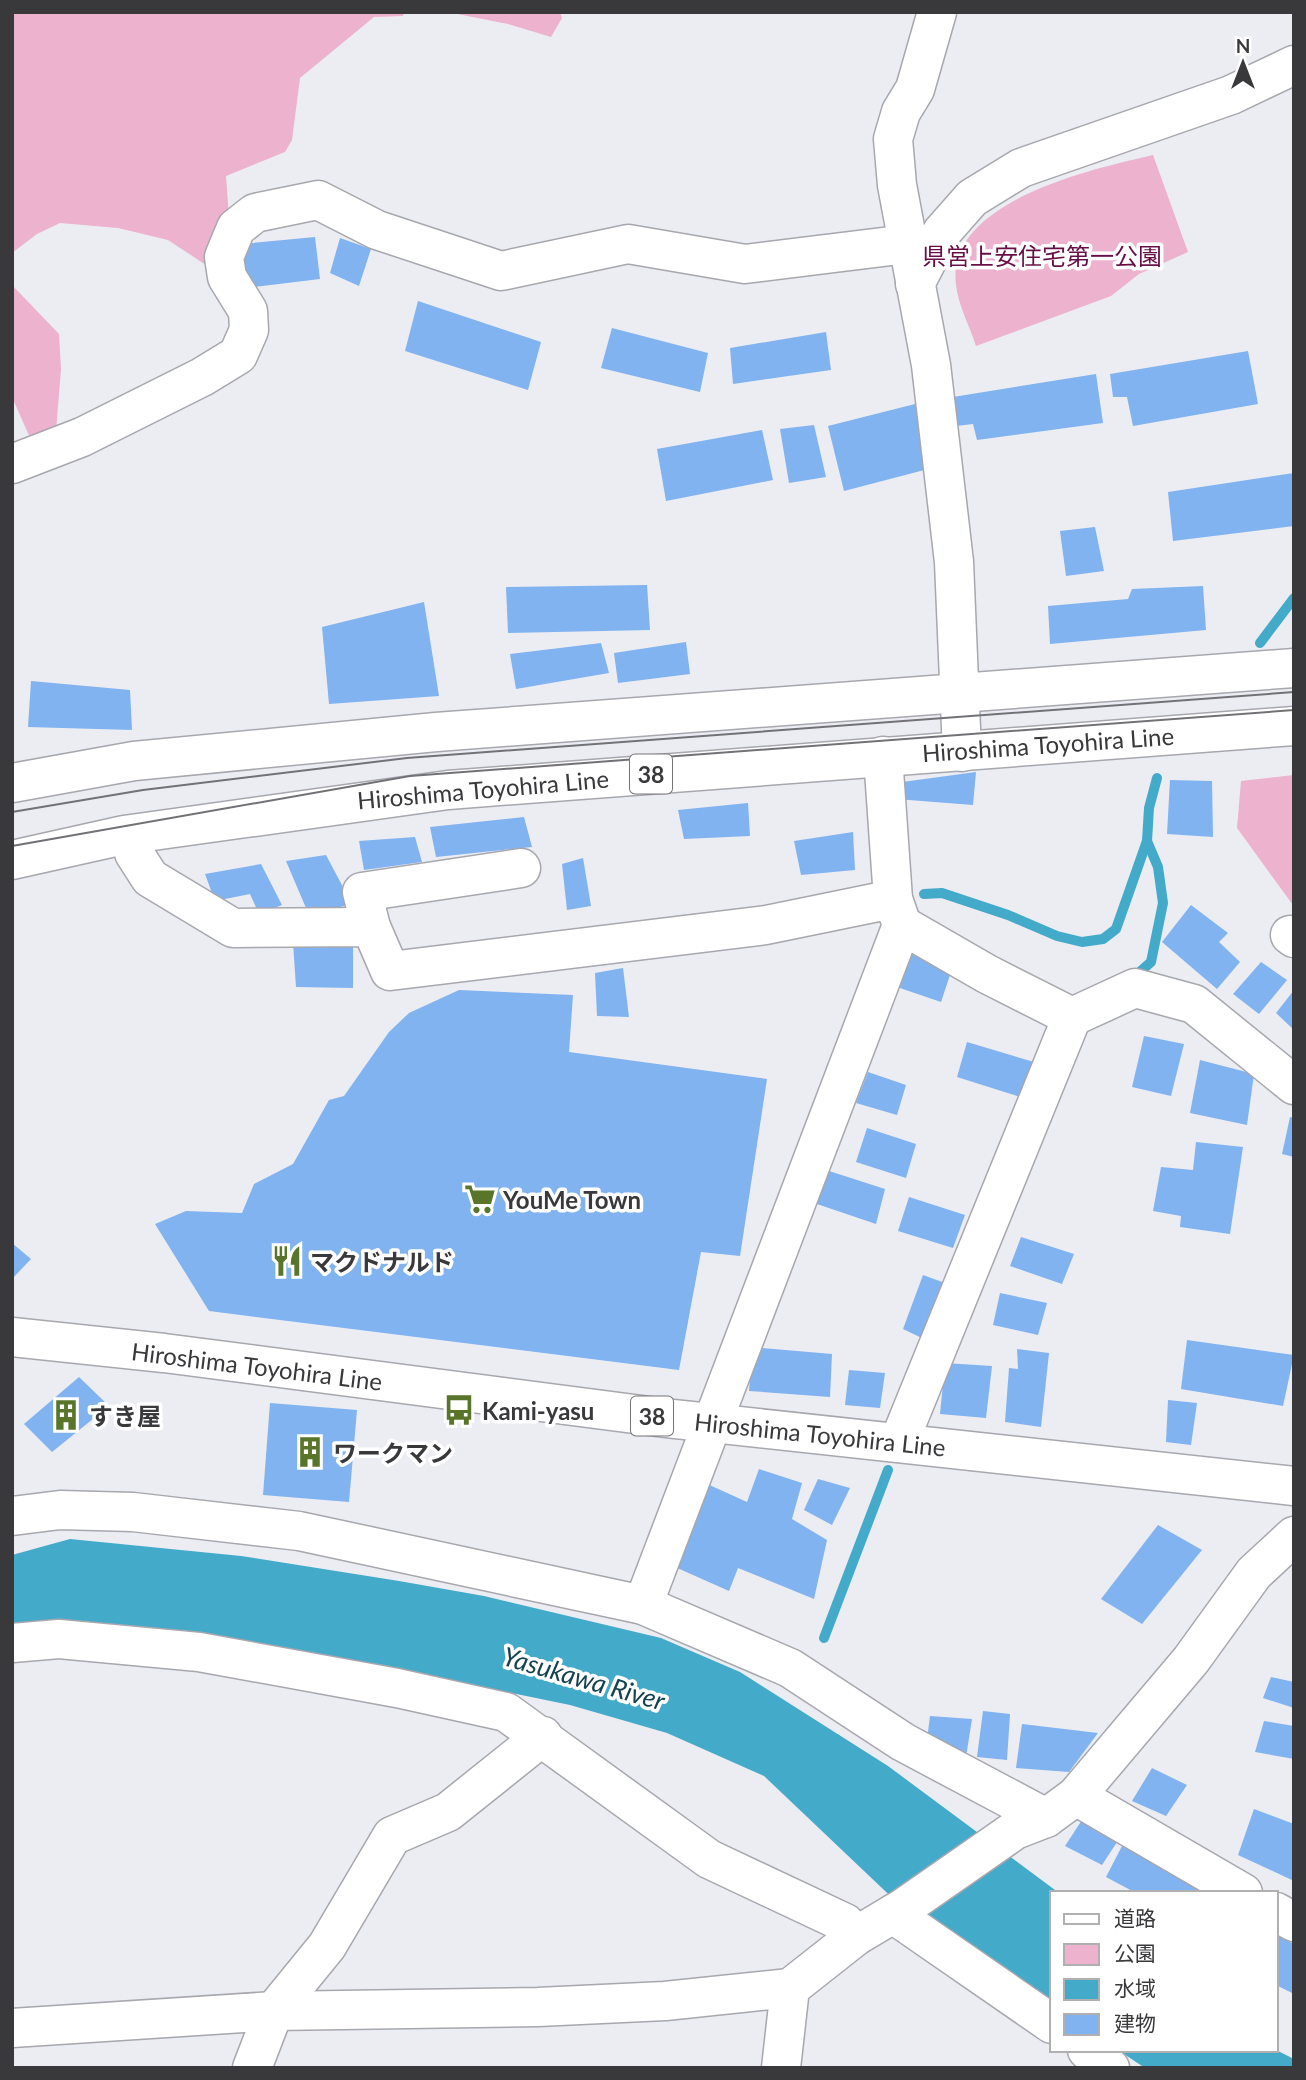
<svg xmlns="http://www.w3.org/2000/svg" width="1306" height="2080" viewBox="0 0 1306 2080" font-family="Lato,'Noto Sans JP',sans-serif">
<rect width="100%" height="100%" fill="#ececf3"/>
<g fill="#ecb2ce">
<polygon points="12,12 404,12 403,16 374,17 300,78 292,140 285,152 226,176 229,217 215,271 168,240 118,228 60,223 37,234 12,253"/>
<polygon points="447,12 560,12 562,18 551,37 508,24"/>
<path d="M1153 155 1188 252 1139 274 1111 296 976 346C970 327 958 305 956 285 945 201 1093 169 1153 155Z"/>
<polygon points="12,285 59,334 61,369 56,431 31,440 12,397"/>
<polygon points="1294,775 1294,904 1293,905 1237,828 1241,781"/>
</g>
<g fill="#44aaca">
<polygon points="70,1539 241,1556 399,1581 484,1596 661,1638 740,1672 888,1766 1059,1893 1052,1893 1052,2007 903,1908 764,1776 667,1733 570,1705 376,1665 12,1635 12,1555"/>
<polygon points="1118,2050 1276,2050 1294,2059 1294,2068 1145,2068"/>
</g>
<g fill="none" stroke-linecap="round" stroke-linejoin="round">
<g stroke="#44aaca" stroke-width="10">
<polyline points="1260,643 1294,598"/>
<polyline points="924,894 942,893 1008,915 1057,936 1082,942 1103,939 1116,929 1147,841"/>
<polyline points="1133,978 1151,962 1163,903 1158,867 1147,841 1149,808 1157,778"/>
<polyline points="824,1638 888,1470"/>
</g>
</g>
<g fill="#80b3f0">
<polygon points="315,237 320,279 246,288 242,244"/>
<polygon points="340,238 371,249 359,286 330,273"/>
<polygon points="418,301 541,342 528,390 405,351"/>
<polygon points="612,328 708,353 700,392 601,368"/>
<polygon points="826,332 831,370 733,384 730,348"/>
<polygon points="1248,351 1258,404 1133,426 1127,397 1113,397 1110,374"/>
<polygon points="1096,374 1103,423 977,440 973,424 956,426 953,397"/>
<polygon points="915,404 932,468 844,491 828,426"/>
<polygon points="814,425 826,477 789,483 780,429"/>
<polygon points="762,430 773,480 666,501 657,449"/>
<polygon points="1294,473 1294,526 1173,541 1168,492"/>
<polygon points="1095,527 1104,571 1066,576 1060,531"/>
<polygon points="647,585 650,630 508,633 506,587"/>
<polygon points="1203,586 1206,630 1050,644 1048,606 1128,599 1132,589"/>
<polygon points="424,602 439,696 329,704 322,627"/>
<polygon points="686,642 690,674 618,683 614,653"/>
<polygon points="601,643 609,673 516,689 510,654"/>
<polygon points="31,681 130,690 132,730 28,727"/>
<polygon points="976,772 973,805 896,799 895,783"/>
<polygon points="1170,780 1212,781 1213,837 1167,834"/>
<polygon points="748,803 750,836 684,839 678,810"/>
<polygon points="524,817 532,847 436,857 430,827"/>
<polygon points="853,832 855,870 801,875 794,841"/>
<polygon points="415,837 422,862 364,870 359,841"/>
<polygon points="326,855 352,904 309,915 286,861"/>
<polygon points="583,858 591,906 567,910 562,864"/>
<polygon points="261,864 282,905 259,914 250,894 215,901 205,874"/>
<polygon points="1191,905 1228,933 1219,942 1240,962 1217,989 1162,942"/>
<polygon points="293,943 353,943 353,988 296,987"/>
<polygon points="905,952 952,969 941,1002 894,986"/>
<polygon points="1261,962 1287,980 1259,1014 1233,994"/>
<polygon points="623,968 629,1017 597,1016 595,973"/>
<polygon points="459,990 573,995 569,1052 767,1079 740,1256 701,1252 679,1370 209,1311 155,1224 186,1211 242,1213 254,1184 293,1164 329,1100 344,1096 389,1032 409,1013"/>
<polygon points="1294,990 1294,1030 1276,1013"/>
<polygon points="1144,1036 1184,1044 1171,1096 1132,1087"/>
<polygon points="967,1042 1034,1062 1020,1097 957,1077"/>
<polygon points="1200,1060 1254,1074 1247,1125 1190,1113"/>
<polygon points="868,1072 906,1085 897,1115 856,1103"/>
<polygon points="1290,1117 1294,1118 1294,1157 1282,1154"/>
<polygon points="867,1128 916,1144 906,1178 856,1162"/>
<polygon points="1196,1142 1243,1147 1230,1234 1180,1227 1181,1216 1153,1211 1161,1167 1193,1170"/>
<polygon points="826,1170 885,1189 876,1224 814,1203"/>
<polygon points="909,1197 965,1215 953,1248 898,1231"/>
<polygon points="1021,1237 1074,1254 1062,1284 1010,1266"/>
<polygon points="12,1243 31,1259 12,1279"/>
<polygon points="923,1275 956,1287 926,1340 903,1329"/>
<polygon points="1000,1293 1047,1303 1038,1335 993,1325"/>
<polygon points="1187,1340 1294,1355 1283,1406 1181,1389"/>
<polygon points="752,1347 832,1354 830,1397 749,1391"/>
<polygon points="1017,1349 1049,1353 1041,1427 1005,1422 1009,1368 1018,1369"/>
<polygon points="945,1363 992,1366 986,1418 940,1414"/>
<polygon points="849,1370 885,1373 880,1408 845,1405"/>
<polygon points="79,1377 109,1406 52,1452 24,1424"/>
<polygon points="1168,1400 1197,1403 1191,1445 1166,1442"/>
<polygon points="270,1403 357,1410 349,1502 263,1495"/>
<polygon points="759,1469 802,1483 792,1519 827,1540 814,1599 738,1568 729,1591 675,1567 705,1483 747,1502"/>
<polygon points="818,1479 850,1488 832,1525 804,1510"/>
<polygon points="1158,1525 1202,1550 1142,1624 1101,1599"/>
<polygon points="1271,1677 1294,1682 1294,1708 1263,1698"/>
<polygon points="983,1711 1010,1714 1007,1760 977,1757"/>
<polygon points="930,1716 972,1719 966,1757 927,1740"/>
<polygon points="1264,1721 1294,1726 1294,1759 1255,1752"/>
<polygon points="1022,1724 1098,1733 1069,1772 1016,1768"/>
<polygon points="1152,1768 1187,1785 1166,1816 1132,1801"/>
<polygon points="1254,1809 1294,1824 1294,1881 1238,1855"/>
<polygon points="1082,1820 1119,1839 1102,1865 1065,1846"/>
<polygon points="1122,1846 1203,1887 1200,1893 1136,1893 1106,1877"/>
<polygon points="1276,1934 1294,1944 1292,1993 1276,1985"/>
</g>
<g fill="none" stroke-linecap="round" stroke-linejoin="round">
<defs>
<g id="minor">
<polyline points="937,12 915,89 901,112 893,139 897,185 931,365 954,562 962,752"/>
<polyline points="915,284 942,232 972,198 1021,168 1231,95 1294,65"/>
<polyline points="12,464 82,437 202,377 238,355 249,330 248,311 227,277 224,257 236,228 255,213 318,200 377,230 501,271 628,244 745,264 907,244"/>
<polyline points="134,853 150,878 233,928 371,927 390,971 766,925 893,899"/>
<polyline points="902,925 987,974 1072,1017 1135,988 1194,1004 1294,1085"/>
<polyline points="371,927 362,892 521,868"/>
<polyline points="1290,935 1294,938"/>
<polyline points="899,1442 1072,1017"/>
<polyline points="12,1516 60,1510 133,1512 299,1531 643,1605 790,1668 903,1742 1046,1818"/>
<polyline points="643,1605 902,925 893,899 883,756"/>
<polyline points="12,1643 59,1639 199,1652 397,1688 506,1712 709,1859 845,1923 856,1936"/>
<polyline points="1076,1796 1243,1893"/>
<polyline points="1276,1912 1294,1922"/>
<polyline points="893,1914 1052,2024"/>
<polyline points="12,2028 274,2011 538,2007 665,2001 790,1988 856,1936 903,1908 1015,1830 1046,1818 1076,1796 1191,1660 1254,1573 1294,1536"/>
<polyline points="1087,2050 1110,2068"/>
<polyline points="252,2068 274,2011 327,1946 392,1836 448,1812 543,1736"/>
<polyline points="781,2068 790,1988"/>
</g>
<g id="major">
<polyline points="12,783 134,761 436,732 1294,668"/>
<polyline points="12,860 124,835 448,790 1294,726"/>
<polyline points="12,1337 164,1353 665,1418 1294,1486"/>
</g>
</defs>
<use href="#minor" stroke="#a7a7ae" stroke-width="41"/>
<use href="#major" stroke="#a7a7ae" stroke-width="41"/>
<use href="#minor" stroke="#fff" stroke-width="38"/>
<use href="#major" stroke="#fff" stroke-width="38"/>
<g stroke="#727276" stroke-width="2">
<polyline points="12,812 143,790 407,758 1294,692"/>
<polyline points="12,846 410,776 1294,710"/>
</g>
</g>
<defs>
<symbol id="supermarket-bare" viewBox="-9 -9 18 18"><path d="M-6-5.5h2.5l.6 2H6L4.5 2H-2.5L-4.4-4H-6ZM-1.5 3.2a1.3 1.3 0 1 0 .1 0ZM3 3.2a1.3 1.3 0 1 0 .1 0Z" fill="#597529" stroke="#fff" stroke-width="2.5" paint-order="stroke"/></symbol>
<symbol id="restaurant-bare" viewBox="-9 -9 18 18"><path d="M-5-6h1v4h1v-4h1v4h1v-4h1v5L-1.5 .5V6h-2V.5L-5-1ZM5-6V6H3V1.5H1.5Q1.5-4 5-6Z" fill="#597529" stroke="#fff" stroke-width="2.5" paint-order="stroke"/></symbol>
<symbol id="bus-bare" viewBox="-9 -9 18 18"><path d="M-5-6H5V4H4V6H2V4H-2V6H-4V4H-5ZM-3.5-4V0h7V-4ZM-3.5 1.2v1.5H-2V1.2ZM2 1.2v1.5H3.5V1.2Z" fill="#597529" stroke="#fff" stroke-width="2.5" paint-order="stroke"/></symbol>
<symbol id="building-bare" viewBox="-9 -9 18 18"><path d="M-4-6H4V6H1V3H-1V6H-4ZM-2.5-4.3h1.7v1.8h-1.7ZM.8-4.3h1.7v1.8H.8ZM-2.5-1h1.7V.8h-1.7ZM.8-1h1.7V.8H.8Z" fill="#597529" stroke="#fff" stroke-width="2.5" paint-order="stroke"/></symbol>
</defs>
<g fill-rule="evenodd">
<use href="#supermarket-bare" x="458" y="1177" width="44" height="44"/>
<use href="#restaurant-bare" x="265" y="1239" width="44" height="44"/>
<use href="#bus-bare" x="437" y="1388" width="44" height="44"/>
<use href="#building-bare" x="44" y="1393" width="44" height="44"/>
<use href="#building-bare" x="288" y="1430" width="44" height="44"/>
</g>
<g text-anchor="middle" dominant-baseline="central" stroke-width="7" stroke-linejoin="round" paint-order="stroke">
<g fill="#fff" stroke="#747476" stroke-width="2">
<rect x="630" y="754.5" width="42" height="39" rx="5"/>
<rect x="631" y="1396.5" width="42" height="39" rx="5"/>
</g>
<g font-size="23" font-weight="bold" fill="#39393c">
<text x="651" y="774">38</text>
<text x="652" y="1416">38</text>
</g>
<g font-size="24" fill="#680e46" stroke="#fff">
<text x="1042" y="255">県営上安住宅第一公園</text>
</g>
<g font-size="24" fill="#39393c" stroke="#fff">
<text transform="translate(1048 744) rotate(-4)">Hiroshima Toyohira Line</text>
<text transform="translate(483 789) rotate(-5)">Hiroshima Toyohira Line</text>
<text transform="translate(257 1366) rotate(7)">Hiroshima Toyohira Line</text>
<text transform="translate(820 1434) rotate(6)">Hiroshima Toyohira Line</text>
</g>
<g font-size="24" font-weight="bold" fill="#39393c" stroke="#fff" text-anchor="start">
<text x="503" y="1199">YouMe Town</text>
<text x="310" y="1261">マクドナルド</text>
<text x="482" y="1410">Kami-yasu</text>
<text x="89" y="1415">すき屋</text>
<text x="333" y="1452">ワークマン</text>
</g>
<g font-size="26" font-style="italic" fill="#15424f" stroke="#fff">
<text transform="translate(584 1678) rotate(16)">Yasukawa River</text>
</g>
</g>
<rect width="1306" height="2080" fill="none" stroke="#39393c" stroke-width="28"/>
<rect x="1050" y="1891" width="228" height="161" fill="#ffffff" stroke="#b0b0b1" stroke-width="2"/>
<rect x="1064" y="1914" width="35" height="10" fill="#ffffff" stroke="#b0b0b1" stroke-width="2"/>
<text x="1114" y="1926" font-size="21" fill="#39393c">道路</text>
<rect x="1064" y="1944" width="35" height="21" fill="#ecb2ce" stroke="#b0b0b1" stroke-width="2"/>
<text x="1114" y="1961" font-size="21" fill="#39393c">公園</text>
<rect x="1064" y="1979" width="35" height="21" fill="#44aaca" stroke="#b0b0b1" stroke-width="2"/>
<text x="1114" y="1996" font-size="21" fill="#39393c">水域</text>
<rect x="1064" y="2014" width="35" height="21" fill="#80b3f0" stroke="#b0b0b1" stroke-width="2"/>
<text x="1114" y="2031" font-size="21" fill="#39393c">建物</text>
<g transform="translate(1243 63)" stroke="#ffffff" stroke-width="5" paint-order="stroke">
<path d="M0-5L12 26L0 18L-12 26Z" fill="#39393c"/>
<text y="-10" font-size="19" font-weight="bold" text-anchor="middle" fill="#39393c">N</text>
</g>
</svg>
